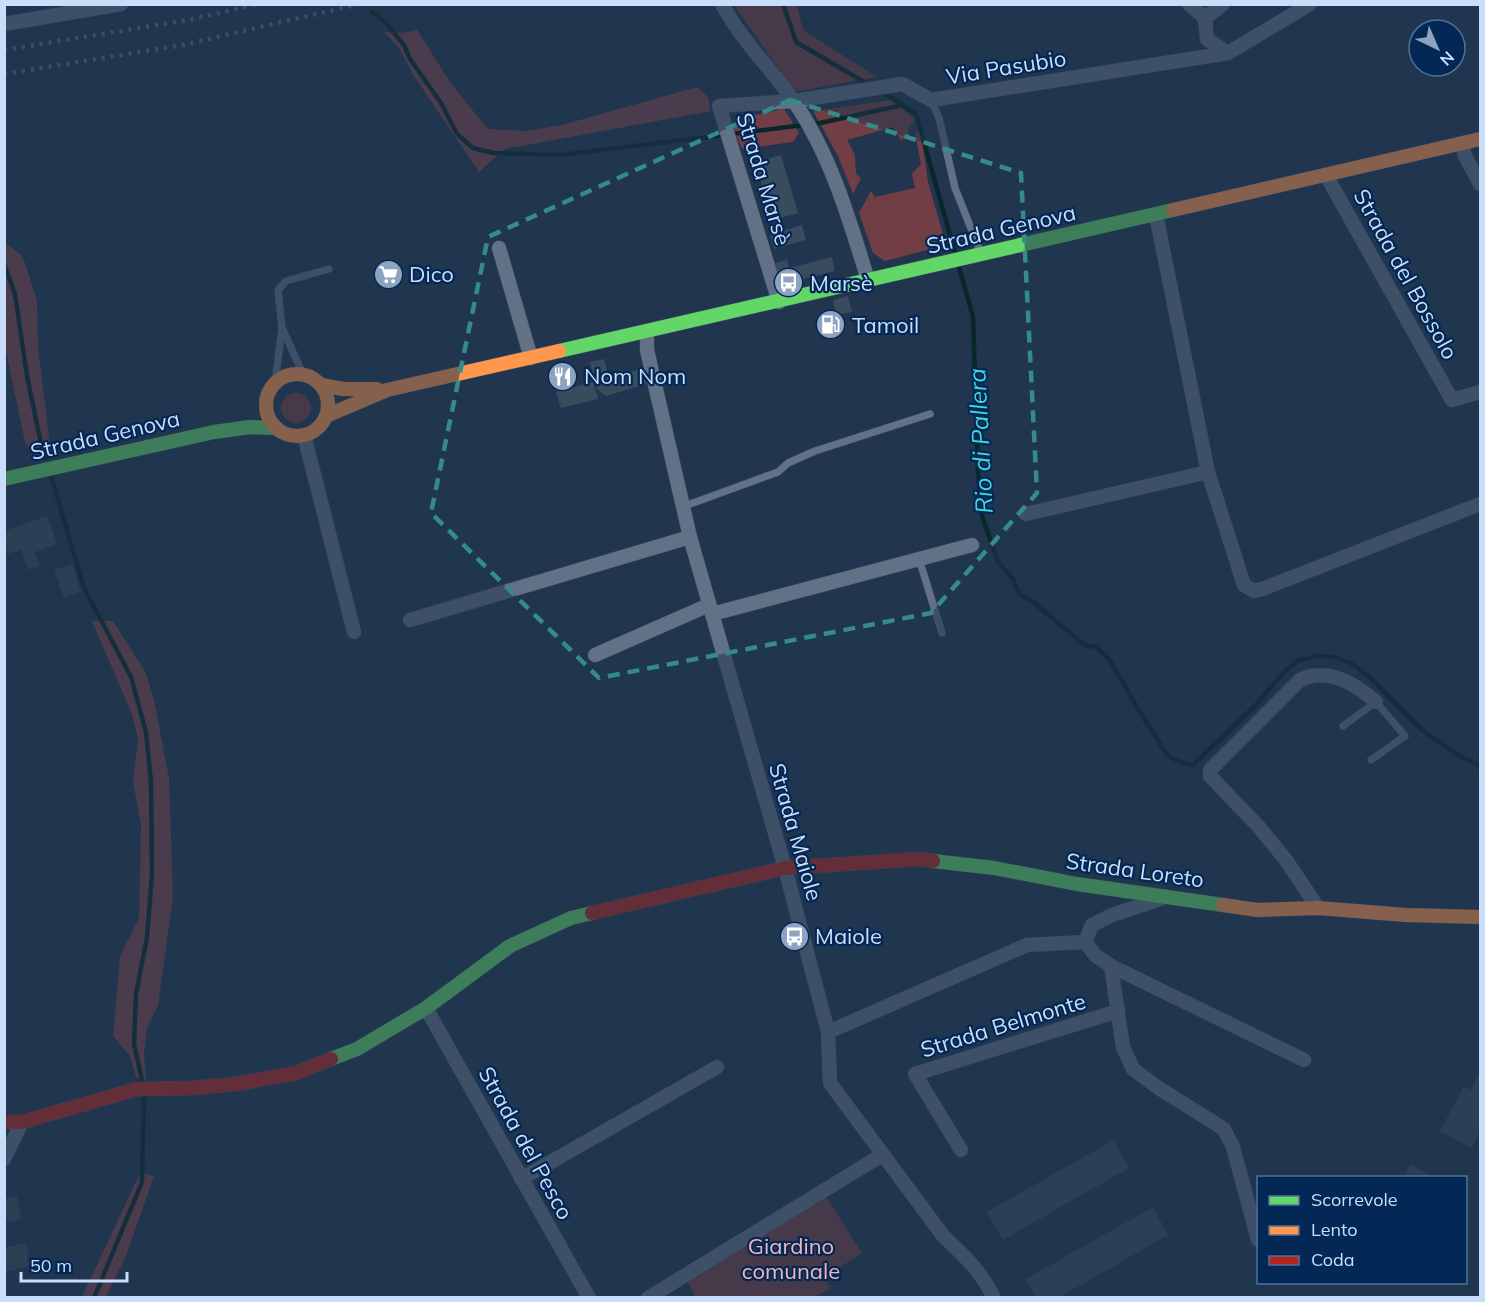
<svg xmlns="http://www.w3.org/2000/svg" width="1485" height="1302" viewBox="0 0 1485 1302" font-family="Mulish,sans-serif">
<rect width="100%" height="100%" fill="#21354f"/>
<g fill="#723e45">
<polygon points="734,5 797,5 803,30 877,77 795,92"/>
<polygon points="891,100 916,120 908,127 910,136 901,140 893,127 847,140 855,155 856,174 861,178 853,194 838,156 813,111"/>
<polygon points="784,109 799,133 793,142 742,149 732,126 740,118"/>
<polygon points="919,130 922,140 928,182 946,245 885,261 873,253 859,213 871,191 875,197 915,188 912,174 921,164 915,133"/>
<circle cx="296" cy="408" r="15"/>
<polygon points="824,1193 862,1253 825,1277 830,1289 813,1297 695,1297 686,1278"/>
</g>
<g fill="#7d444c">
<polygon points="417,30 452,85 488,129 526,131 562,125 697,87 708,97 711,111 505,149 479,172 414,76 399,48 384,32 402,33"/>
<polygon points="5,242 23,257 37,300 38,347 51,453 35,458 25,442 5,347"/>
<polygon points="92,621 113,621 146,673 154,700 169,778 173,897 158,1006 147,1027 144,1053 146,1081 136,1077 130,1056 113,1036 120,956 139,918 141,825 133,781 138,740 132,714"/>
<polygon points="140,1173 154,1176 126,1256 106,1297 82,1297"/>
</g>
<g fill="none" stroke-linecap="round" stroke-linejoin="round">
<g stroke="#08272b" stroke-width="4.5">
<polyline points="783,4 796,42 871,86"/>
<polyline points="372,12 386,23 404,45 410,59 441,103 457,134 473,148 494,153 561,155 820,123 903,105"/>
<polyline points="881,91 916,114 956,256"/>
<polyline points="4,264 15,294 27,376 42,449 46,458"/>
<polyline points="959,267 973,317 978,471 982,516 998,562 1013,579 1019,594 1033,602 1085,645 1096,647 1109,659 1144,719 1168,756 1183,763 1193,765 1255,706 1283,673 1297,661 1316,656 1334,657 1351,663 1368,676 1422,730 1458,755 1477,764 1480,768"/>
<polyline points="51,476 84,588 131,677 146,732 151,782 152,875 147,937 136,994 134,1044 143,1085"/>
<polyline points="94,1298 142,1182 144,1094"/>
</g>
</g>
<g fill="#384c5e">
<polygon points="781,155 798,213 773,220 755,163"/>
<polygon points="802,225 806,240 774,249 770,235"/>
<polygon points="832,257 835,271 780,285 775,263 787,260 789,268"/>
<polygon points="848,296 852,312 836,315 839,330 825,333 822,317 836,314 833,300"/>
<polygon points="604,359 609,378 642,369 646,384 606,396 597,389 590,362"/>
<polygon points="593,382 598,399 561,408 556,392"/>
<polygon points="47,516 57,544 35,552 40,566 28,570 21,549 8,554 4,545 4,531"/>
<polygon points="72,564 81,592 64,598 54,570"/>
<polygon points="1480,1072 1480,1130 1471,1148 1440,1131 1464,1086 1471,1090"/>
<polygon points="1114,1140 1129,1168 1003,1240 987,1212"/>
<polygon points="1410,1164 1434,1178 1403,1178"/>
<polygon points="17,1196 22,1219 4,1223 4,1199"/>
<polygon points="1153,1207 1168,1235 1058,1298 1036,1298 1026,1279"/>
<polygon points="26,1243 29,1256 27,1256 29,1266 6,1272 4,1248"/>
</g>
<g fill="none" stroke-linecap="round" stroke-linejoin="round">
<defs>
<g id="lane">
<polyline points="931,100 939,118 955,188 980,251"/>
<polyline points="282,328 303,374"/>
<polyline points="275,383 282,328 278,290 286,281 329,269"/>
<polyline points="682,507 778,472 788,463 815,451 930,414"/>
<polyline points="919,559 942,633"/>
<polyline points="1343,726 1376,702 1405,736 1371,760"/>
</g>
<g id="street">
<path d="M722 4C741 40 770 67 793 100 830 153 849 218 868 280"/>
<polyline points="1189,4 1205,18"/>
<polyline points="1223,4 1205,18 1207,39 1228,53"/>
<polyline points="4,24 121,4"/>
<polyline points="1462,143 1465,156 1480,184"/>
<polyline points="1326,175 1452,400 1480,392"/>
<polyline points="1156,215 1208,472 1244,585 1254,591 1265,588 1480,504"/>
<polyline points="499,248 531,358"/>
<polyline points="779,302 719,106 794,101 902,84 931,100 1228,53 1310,4"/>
<path d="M647 331V350L690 537 785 868 828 1032 830 1083 944 1237C964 1255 982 1273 994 1298"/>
<polyline points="304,435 354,632"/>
<polyline points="1026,514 1208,472"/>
<polyline points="712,614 972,545"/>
<polyline points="410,620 690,537"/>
<polyline points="595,655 709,605"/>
<path d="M1318 908 1286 860 1258 826 1210 776V770L1300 680C1327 667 1355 683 1376 702"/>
<polyline points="1085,942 1095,955 1111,966 1304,1060"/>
<polyline points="1111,966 1123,1047 1133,1069 1157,1087 1224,1129 1233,1147 1258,1240"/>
<polyline points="426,1008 589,1298"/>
<polyline points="828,1032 1027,945 1085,942 1092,925 1112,915 1163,898"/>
<polyline points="961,1150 915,1074 1118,1011"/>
<polyline points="4,1159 22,1122"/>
<polyline points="521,1179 717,1067"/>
<polyline points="648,1298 882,1155"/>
</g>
<g id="fast">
<polyline points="559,351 1173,210"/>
<polyline points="4,479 214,432 250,427 276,428"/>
<polyline points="933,861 994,868 1077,884 1223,905"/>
<polyline points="331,1059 357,1049 426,1008 510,946 571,918 592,913"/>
</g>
<g id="slow">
<polyline points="1173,210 1480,139"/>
<circle cx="297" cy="405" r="31"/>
<polyline points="321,385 343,389 377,389"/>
<polyline points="326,416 387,390 559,351"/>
<polyline points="1223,905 1257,910 1318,908 1406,915 1480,917"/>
</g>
<g id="jam">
<polyline points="592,913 785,868 919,859 933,861"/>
<polyline points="4,1122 22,1122 137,1089 193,1088 236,1084 296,1073 331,1059"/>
</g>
</defs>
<use href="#lane" stroke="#405065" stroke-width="8"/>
<use href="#street" stroke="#405065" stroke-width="15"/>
<use href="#fast" stroke="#405065" stroke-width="15"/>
<use href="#slow" stroke="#405065" stroke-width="15"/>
<use href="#jam" stroke="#405065" stroke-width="15"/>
<use href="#lane" stroke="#627186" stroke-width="7"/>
<use href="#street" stroke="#627186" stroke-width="14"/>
<use href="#fast" stroke="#63d668" stroke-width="14"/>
<use href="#slow" stroke="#ff974d" stroke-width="14"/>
<use href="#jam" stroke="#b3261e" stroke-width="14"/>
<g stroke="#5e6e82" stroke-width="4.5" stroke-dasharray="3 6" stroke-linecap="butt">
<polyline points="4,50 188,20 258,4"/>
<polyline points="4,74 183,45 360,4"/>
</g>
</g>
<path d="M0 0H1485V1302H0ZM790 100 1021 173 1037 493 931 613 599 678 431 513 488 237Z" fill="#21354f" fill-opacity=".55" fill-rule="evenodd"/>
<path fill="none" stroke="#348b8a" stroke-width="4.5" stroke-dasharray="12 8" stroke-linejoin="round" d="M790 100 1021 173 1037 493 931 613 599 678 431 513 488 237Z"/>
<defs>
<symbol id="supermarket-disc" viewBox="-11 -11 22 22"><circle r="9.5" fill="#8ea3bf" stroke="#032856"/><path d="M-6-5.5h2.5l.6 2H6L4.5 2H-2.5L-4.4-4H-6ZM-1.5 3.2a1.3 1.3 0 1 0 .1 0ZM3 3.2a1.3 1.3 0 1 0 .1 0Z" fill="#fff"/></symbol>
<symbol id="bus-disc" viewBox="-11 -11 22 22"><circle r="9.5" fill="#8ea3bf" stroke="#032856"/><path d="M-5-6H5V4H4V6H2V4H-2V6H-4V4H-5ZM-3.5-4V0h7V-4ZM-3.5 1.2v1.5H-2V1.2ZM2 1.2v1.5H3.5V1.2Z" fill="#fff"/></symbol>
<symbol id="fuel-disc" viewBox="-11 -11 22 22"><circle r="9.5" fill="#8ea3bf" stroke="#032856"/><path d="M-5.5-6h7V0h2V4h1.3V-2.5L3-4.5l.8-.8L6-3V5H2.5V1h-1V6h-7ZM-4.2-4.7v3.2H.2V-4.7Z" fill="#fff"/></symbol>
<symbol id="restaurant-disc" viewBox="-11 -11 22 22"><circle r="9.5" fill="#8ea3bf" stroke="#032856"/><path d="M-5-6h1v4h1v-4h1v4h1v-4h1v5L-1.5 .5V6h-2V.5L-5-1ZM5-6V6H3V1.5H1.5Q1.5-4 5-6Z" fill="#fff"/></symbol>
</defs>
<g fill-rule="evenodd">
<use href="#supermarket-disc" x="372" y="258" width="33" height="33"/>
<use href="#bus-disc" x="772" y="266" width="33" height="33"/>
<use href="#fuel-disc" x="814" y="308" width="33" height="33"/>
<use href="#restaurant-disc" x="546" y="360" width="33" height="33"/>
<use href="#bus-disc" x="778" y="920" width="33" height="33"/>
</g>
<g text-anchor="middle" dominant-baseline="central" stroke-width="4.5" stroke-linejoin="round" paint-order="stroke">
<g font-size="22" fill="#c8defb" stroke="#032856">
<text transform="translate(1006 67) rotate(-9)">Via Pasubio</text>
<text transform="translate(764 179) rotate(73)">Strada Marsè</text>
<text transform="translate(1001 229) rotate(-13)">Strada Genova</text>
<text transform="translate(1406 274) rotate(61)">Strada del Bossolo</text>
<text transform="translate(105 435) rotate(-13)">Strada Genova</text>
<text transform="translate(796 832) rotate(74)">Strada Maiole</text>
<text transform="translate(1135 870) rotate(8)">Strada Loreto</text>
<text transform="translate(1003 1025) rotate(-17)">Strada Belmonte</text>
<text transform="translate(526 1143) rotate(61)">Strada del Pesco</text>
</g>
<g font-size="22" fill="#c8defb" stroke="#032856" text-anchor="start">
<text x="409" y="274">Dico</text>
<text x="810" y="283">Marsè</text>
<text x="852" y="325">Tamoil</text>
<text x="584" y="376">Nom Nom</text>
<text x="815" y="936">Maiole</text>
</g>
<g font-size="22" fill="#f4b5b7" stroke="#032856">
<text x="791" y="1246">Giardino<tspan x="791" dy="25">comunale</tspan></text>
</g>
<g font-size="24" font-style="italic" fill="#3fd7da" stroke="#032856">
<text transform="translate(980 441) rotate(-93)">Rio di Pallera</text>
</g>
</g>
<rect width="1485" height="1302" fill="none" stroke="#c8defb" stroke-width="12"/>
<rect x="1257" y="1176" width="210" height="108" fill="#032856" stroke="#527198" stroke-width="1.5"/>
<rect x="1269" y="1196" width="30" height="9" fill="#63d668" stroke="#527198" stroke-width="1.5"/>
<text x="1311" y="1206" font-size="18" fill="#c8defb">Scorrevole</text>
<rect x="1269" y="1226" width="30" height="9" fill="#ff974d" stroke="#527198" stroke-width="1.5"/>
<text x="1311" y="1236" font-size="18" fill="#c8defb">Lento</text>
<rect x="1269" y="1256" width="30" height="9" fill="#b3261e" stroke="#527198" stroke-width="1.5"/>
<text x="1311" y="1266" font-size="18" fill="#c8defb">Coda</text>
<g transform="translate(1437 48) rotate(136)"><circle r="28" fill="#032856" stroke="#527198" stroke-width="1.5"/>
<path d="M0-4.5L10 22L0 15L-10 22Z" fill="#8ea3bf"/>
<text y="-9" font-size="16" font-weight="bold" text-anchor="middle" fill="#c8defb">N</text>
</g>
<path d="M21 1272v9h106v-9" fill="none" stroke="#c8defb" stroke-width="3"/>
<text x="30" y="1272" font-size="18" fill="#c8defb" stroke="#032856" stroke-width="4.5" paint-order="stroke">50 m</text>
</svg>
